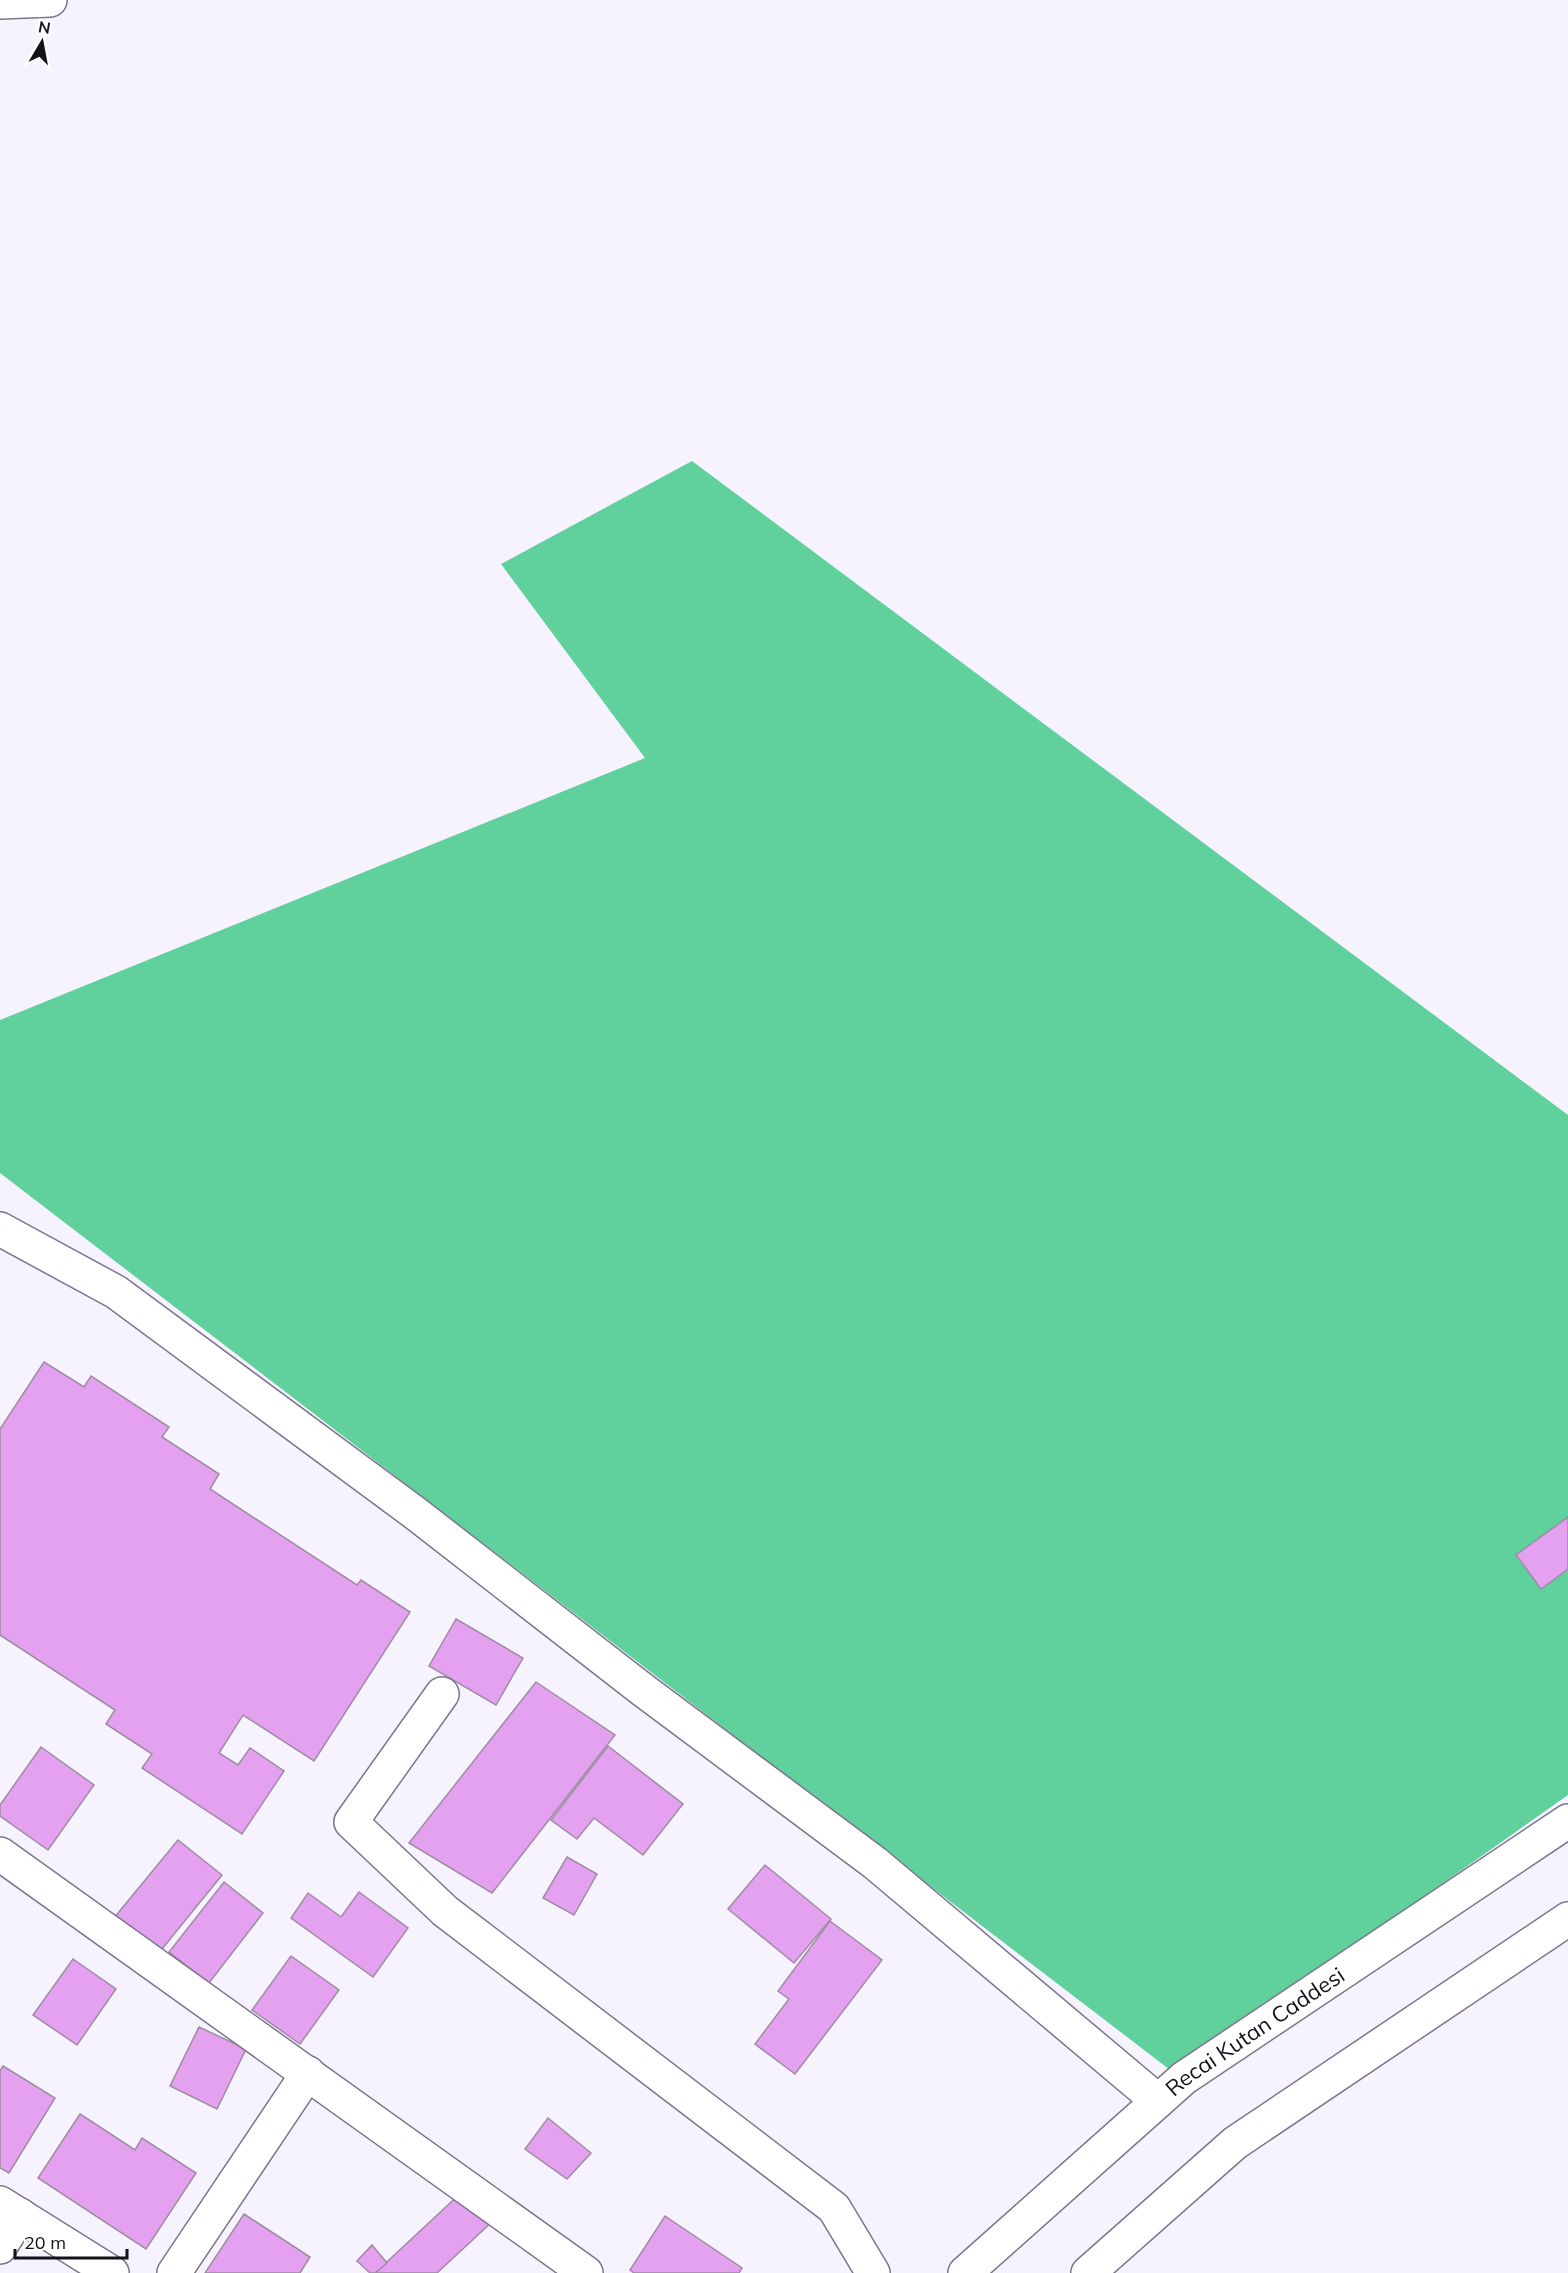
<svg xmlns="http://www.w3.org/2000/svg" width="1568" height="2273" viewBox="0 0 1568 2273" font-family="Mulish,sans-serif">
<rect width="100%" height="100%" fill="#f6f3fe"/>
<polygon fill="#60d19c" points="692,461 1568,1115 1568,1795 1174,2073 0,1173 0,1020 645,758 501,564"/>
<g fill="#e4a1f0" stroke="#9e8ca2" stroke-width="1.5">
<polygon points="44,1362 84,1387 91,1376 169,1427 162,1437 219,1474 210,1489 357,1585 361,1580 410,1612 314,1761 243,1715 219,1753 238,1765 250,1748 284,1771 242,1834 142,1768 152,1754 106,1724 115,1710 0,1635 0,1429"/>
<polygon points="1568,1517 1568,1569 1541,1589 1516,1555"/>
<polygon points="456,1619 523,1658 496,1705 429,1666"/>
<polygon points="536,1682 615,1735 492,1893 409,1843"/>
<polygon points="608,1746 683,1804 643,1855 594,1818 577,1839 551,1820"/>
<polygon points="41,1747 94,1785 48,1850 0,1816 0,1805"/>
<polygon points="178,1840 222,1875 158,1954 114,1918"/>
<polygon points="567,1857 597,1874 574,1915 543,1898"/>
<polygon points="765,1865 831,1919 794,1963 728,1909"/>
<polygon points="224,1882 263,1913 209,1983 169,1952"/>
<polygon points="359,1892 408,1928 373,1977 291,1918 308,1893 341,1917"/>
<polygon points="830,1921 882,1960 795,2074 755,2044 789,1999 778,1991"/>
<polygon points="291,1956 339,1990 300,2044 252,2010"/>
<polygon points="73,1959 116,1989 77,2045 33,2015"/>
<polygon points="199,2027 246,2049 217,2109 170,2086"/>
<polygon points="3,2066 55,2098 9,2173 0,2168 0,2071"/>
<polygon points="80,2114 135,2150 142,2138 196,2173 146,2249 38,2178"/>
<polygon points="548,2118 591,2153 567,2179 525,2149"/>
<polygon points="463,2191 495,2219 437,2273 375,2273"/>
<polygon points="244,2214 310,2257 300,2273 205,2273"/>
<polygon points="665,2216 742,2268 739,2273 634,2273 630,2270"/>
<polygon points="372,2245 387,2263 375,2273 370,2273 357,2261"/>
</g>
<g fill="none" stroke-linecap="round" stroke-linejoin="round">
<defs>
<g id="minor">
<polyline points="0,1229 116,1292 415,1513 643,1690 875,1863 1158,2101"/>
<polyline points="442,1694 351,1822 445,1911 834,2208 873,2273"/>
<polyline points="0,1854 586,2273"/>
<polyline points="0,2203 112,2273"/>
<polyline points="0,2247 20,2215"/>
<polyline points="174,2273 308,2073"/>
</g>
<polyline id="tertiary" points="0,2 50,0"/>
<g id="secondary">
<path id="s1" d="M965 2273 1184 2078 1568 1821"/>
<polyline points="1088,2273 1235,2143 1568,1919"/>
</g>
</defs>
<use href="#minor" stroke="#7d748d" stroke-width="36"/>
<use href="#tertiary" stroke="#7d748d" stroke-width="36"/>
<use href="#secondary" stroke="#7d748d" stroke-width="36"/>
<use href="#minor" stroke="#fff" stroke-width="33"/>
<use href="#tertiary" stroke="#fff" stroke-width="33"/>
<use href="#secondary" stroke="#fff" stroke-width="33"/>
</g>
<g text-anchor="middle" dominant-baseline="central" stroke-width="5" stroke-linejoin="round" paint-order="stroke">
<g font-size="22" fill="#14111a" stroke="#fff">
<text stroke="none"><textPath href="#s1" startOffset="378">Recai Kutan Caddesi</textPath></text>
</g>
</g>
<g transform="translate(42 42) rotate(10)" stroke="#ffffff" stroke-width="4.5" paint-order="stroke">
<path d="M0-4.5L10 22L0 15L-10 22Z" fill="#14111a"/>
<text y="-9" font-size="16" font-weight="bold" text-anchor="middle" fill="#14111a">N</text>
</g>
<path d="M15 2249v9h112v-9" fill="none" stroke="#14111a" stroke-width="3"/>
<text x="24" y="2249" font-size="18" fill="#14111a" stroke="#ffffff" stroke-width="4.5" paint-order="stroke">20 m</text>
</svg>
